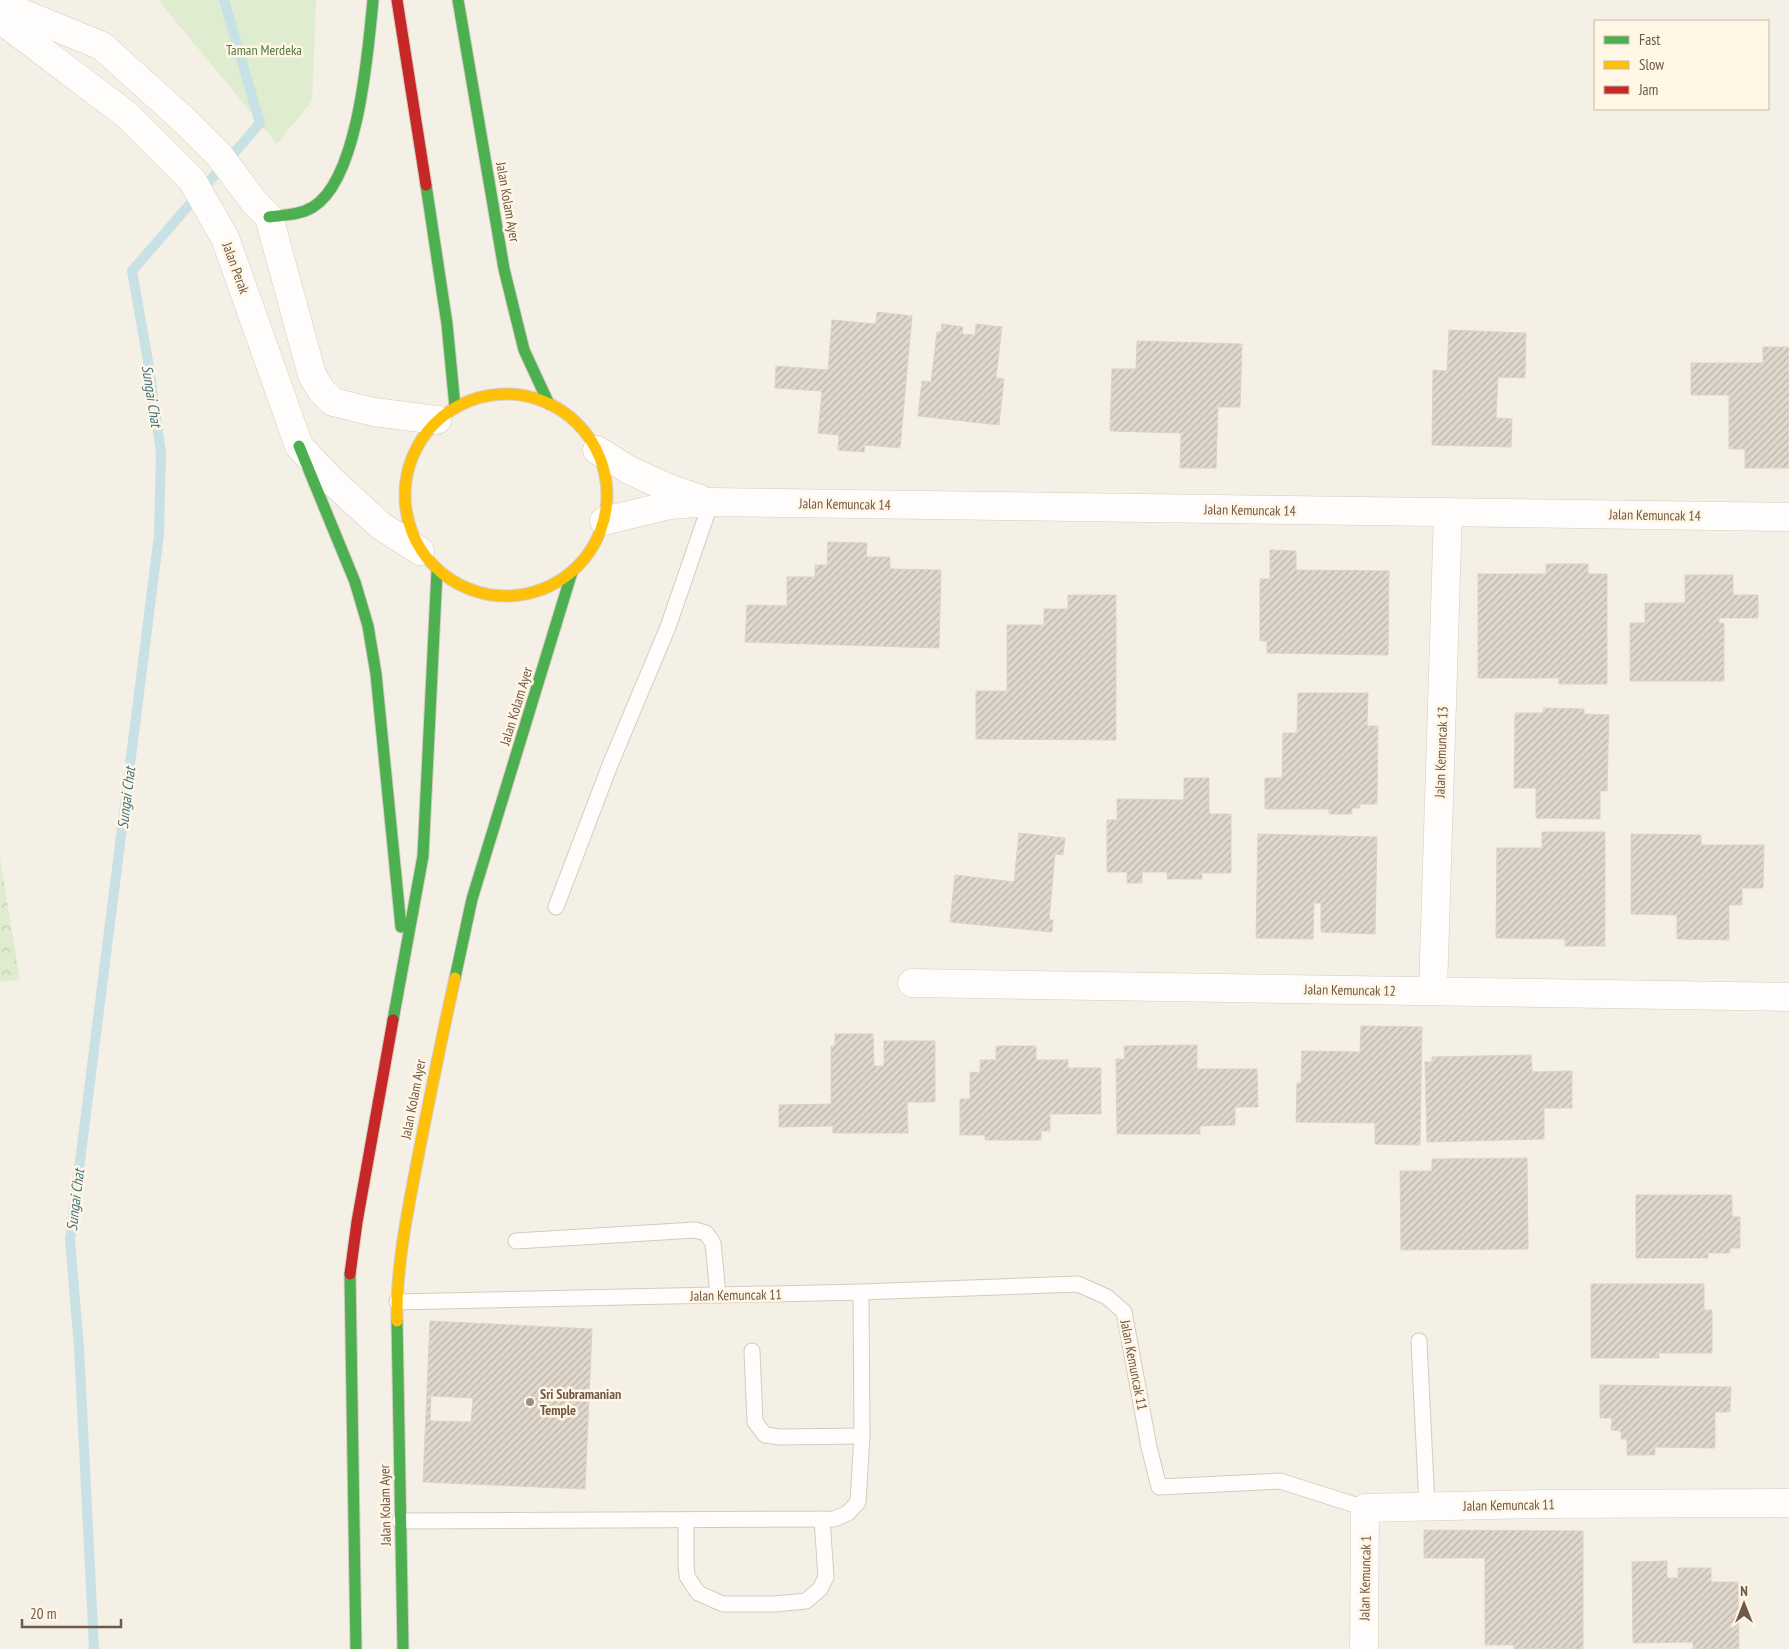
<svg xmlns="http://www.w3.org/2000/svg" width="1789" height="1649" viewBox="0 0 1789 1649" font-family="'PT Sans Narrow',sans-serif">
<defs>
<pattern id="forest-crowns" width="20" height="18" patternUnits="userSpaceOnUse" patternTransform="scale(1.25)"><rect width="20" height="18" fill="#dfecd0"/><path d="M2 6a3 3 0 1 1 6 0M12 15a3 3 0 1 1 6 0" fill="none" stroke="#c3ccb4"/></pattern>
<pattern id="building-hatch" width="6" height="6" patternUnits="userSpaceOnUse" patternTransform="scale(1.25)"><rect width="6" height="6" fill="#e1d8cd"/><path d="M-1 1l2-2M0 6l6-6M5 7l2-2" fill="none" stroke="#bbb2a8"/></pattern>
</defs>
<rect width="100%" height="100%" fill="#f5f0e5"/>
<polygon fill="#dfecd0" points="158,0 316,0 312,101 277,144"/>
<polygon fill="url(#forest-crowns)" points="0,858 20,980 0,982"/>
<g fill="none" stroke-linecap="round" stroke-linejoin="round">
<polyline stroke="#c8e1e4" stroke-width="10" points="94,1649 79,1347 70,1240 159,535 161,453 148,361 132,271 260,123 224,0"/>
</g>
<g fill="url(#building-hatch)" stroke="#ddd3c8" fill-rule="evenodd">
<polygon points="877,312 912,316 900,448 865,445 864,452 838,450 839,435 818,433 822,391 775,388 776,366 828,370 832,320 876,324"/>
<polygon points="942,324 963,327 962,334 975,335 976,324 1002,327 996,378 1004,379 999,425 918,416 922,381 931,382 937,332 941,332"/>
<polygon points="1449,330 1526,333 1525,378 1498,377 1496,418 1512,419 1511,447 1432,445 1433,370 1447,371"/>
<polygon points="1137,341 1242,344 1240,407 1218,407 1216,468 1180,468 1181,433 1110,431 1112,369 1136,369"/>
<polygon points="1763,347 1789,347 1789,468 1745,468 1745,449 1729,449 1729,395 1691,395 1691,363 1763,363"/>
<polygon points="828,542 867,543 866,557 890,557 890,569 941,570 939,648 745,642 747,605 787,606 787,577 815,577 815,565 827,565"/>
<polygon points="1270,550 1296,551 1296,570 1389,571 1388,655 1267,653 1267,641 1260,641 1260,579 1270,579"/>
<polygon points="1546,564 1588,564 1588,574 1607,574 1607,684 1559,684 1559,678 1478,678 1478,574 1546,574"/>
<polygon points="1685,575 1733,575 1733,595 1758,595 1758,618 1719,618 1719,623 1724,623 1724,681 1630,681 1630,623 1645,623 1645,603 1685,603"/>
<polygon points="1068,595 1116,595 1116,740 976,739 976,691 1007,691 1007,625 1044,625 1044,609 1068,609"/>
<polygon points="1298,693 1368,693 1367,726 1378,726 1377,804 1360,804 1360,808 1352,808 1352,814 1329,814 1329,809 1265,809 1265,778 1282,778 1283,733 1297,733"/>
<polygon points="1544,708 1584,709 1584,714 1609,715 1607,791 1600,791 1600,819 1536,818 1536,788 1514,788 1515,713 1543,713"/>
<polygon points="1184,778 1209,778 1209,814 1231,814 1231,873 1202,873 1202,879 1167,879 1167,872 1142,872 1142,883 1127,883 1127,872 1107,872 1107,820 1117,820 1117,799 1184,800"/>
<polygon points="1542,832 1605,832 1605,946 1565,946 1565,939 1496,938 1497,848 1542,848"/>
<polygon points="1019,833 1065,838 1063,855 1055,854 1049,920 1053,920 1052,932 950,922 955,875 1014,882"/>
<polygon points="1258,834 1377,837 1375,934 1321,932 1321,903 1314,903 1313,939 1256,938"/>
<polygon points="1631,834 1701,835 1701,845 1764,845 1763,888 1742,888 1742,905 1729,905 1729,940 1677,939 1677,915 1631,914"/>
<polygon points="1361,1026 1422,1027 1420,1145 1375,1144 1375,1123 1296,1122 1297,1083 1301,1083 1302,1051 1360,1052"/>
<polygon points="835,1034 873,1034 874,1066 884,1066 884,1041 935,1041 935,1102 907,1102 908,1133 833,1133 833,1126 779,1127 779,1105 831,1104 831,1046 835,1046"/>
<polygon points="1197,1045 1197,1069 1257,1069 1258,1107 1235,1107 1235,1125 1200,1126 1200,1134 1117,1134 1116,1059 1125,1059 1124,1046"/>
<polygon points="996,1046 1036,1046 1036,1060 1068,1060 1068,1068 1101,1068 1101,1114 1050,1114 1050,1131 1041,1131 1041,1140 985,1140 985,1135 960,1135 960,1099 970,1099 970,1072 980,1073 980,1060 996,1060"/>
<polygon points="1531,1055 1532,1072 1572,1071 1572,1108 1544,1108 1544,1139 1427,1142 1425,1062 1432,1062 1432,1057"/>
<polygon points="1527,1158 1528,1249 1401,1250 1400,1171 1432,1171 1432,1159"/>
<polygon points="1636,1195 1732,1195 1732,1217 1740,1217 1740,1248 1730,1248 1730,1253 1708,1253 1708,1258 1636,1258"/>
<polygon points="1591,1284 1704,1284 1704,1310 1712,1310 1712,1353 1659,1353 1659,1358 1591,1358"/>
<path d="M430 1321 592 1329 585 1489 423 1482ZM431 1396 473 1398 471 1422 430 1421Z"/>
<polygon points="1600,1385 1731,1387 1730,1412 1715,1412 1715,1448 1655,1447 1655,1455 1627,1455 1627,1439 1621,1439 1621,1431 1611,1430 1612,1418 1600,1418"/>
<polygon points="1424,1530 1583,1531 1583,1649 1514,1649 1514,1645 1485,1645 1485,1558 1424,1558"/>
<polygon points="1667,1561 1667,1578 1678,1578 1678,1568 1711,1568 1711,1582 1738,1582 1739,1649 1693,1649 1693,1642 1633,1643 1632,1562"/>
</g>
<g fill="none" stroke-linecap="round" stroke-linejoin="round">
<defs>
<g id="lane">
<polyline points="556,907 610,765 668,627 711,502"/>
<polyline points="516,1241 695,1230 706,1233 713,1243 718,1295"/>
<polyline points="397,1302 861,1292 1078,1284 1107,1297 1124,1312 1149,1447 1159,1487 1280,1481 1365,1508"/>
<polyline points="1419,1341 1427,1506"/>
<polyline points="752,1351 755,1422 765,1435 780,1437 862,1436"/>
<polyline points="686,1520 686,1563 687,1576 698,1593 723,1604 775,1604 806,1601 820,1589 826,1577 822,1519"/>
<polyline points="400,1521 834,1519 848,1513 858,1502 862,1436 861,1292"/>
</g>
<g id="street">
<polyline points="0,4 102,46 185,121 219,155 255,203 269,217 312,375 321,390 333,402 374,412 437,420"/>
<polyline points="0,19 127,115 192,180 225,238 299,446 331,480 381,526 420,551"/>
<polyline points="597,450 629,470 666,487 700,499"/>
<polyline points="604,521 670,505 711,502 1789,517"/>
<polyline points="912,983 1789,997"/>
<polyline points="1433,991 1448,512"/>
<polyline points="1364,1649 1365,1508 1541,1504 1789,1503"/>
</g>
<g id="fast">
<polyline points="458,0 504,269 524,350 549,404"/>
<polyline points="426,185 447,324 455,407"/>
<path d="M269 217C284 215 300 215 313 207 359 179 368 50 373 0"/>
<polyline points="299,446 355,582 368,626 376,674 401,927"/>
<polyline points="455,978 472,899 572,572"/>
<polyline points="393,1020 423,856 437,571"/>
<polyline points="350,1274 356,1649"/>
<polyline points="397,1321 403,1649"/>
</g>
<g id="slow">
<circle cx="506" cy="495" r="101"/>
<path d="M397 1321C396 1268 407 1214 417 1162 429 1101 441 1040 455 978"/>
</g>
<g id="jam">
<polyline points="397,0 426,185"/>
<polyline points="350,1274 357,1222 393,1020"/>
</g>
</defs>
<use href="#lane" stroke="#d3cbc1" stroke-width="17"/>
<use href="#street" stroke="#d3cbc1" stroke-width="29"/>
<use href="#fast" stroke="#d5ccc2" stroke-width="13"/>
<use href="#slow" stroke="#d5ccc2" stroke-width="13"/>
<use href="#jam" stroke="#d5ccc2" stroke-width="13"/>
<use href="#lane" stroke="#fefdfb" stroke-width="15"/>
<use href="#street" stroke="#fefdfb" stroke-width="28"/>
<use href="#fast" stroke="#4caf50" stroke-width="11"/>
<use href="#slow" stroke="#ffc107" stroke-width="11"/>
<use href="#jam" stroke="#c62828" stroke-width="11"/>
</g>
<circle fill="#9f8d7f" stroke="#fff6e5" stroke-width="2" cx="530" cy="1402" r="5"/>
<g text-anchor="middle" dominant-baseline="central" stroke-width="5" stroke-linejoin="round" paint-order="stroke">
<g font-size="14" fill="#527c43" stroke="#fff6e5">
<text x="264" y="50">Taman Merdeka</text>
</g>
<g font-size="14" fill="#715848" stroke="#fff6e5">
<text transform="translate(508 202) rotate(80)">Jalan Kolam Ayer</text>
<text transform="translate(236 268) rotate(70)">Jalan Perak</text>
<text transform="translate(845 504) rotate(1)">Jalan Kemuncak 14</text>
<text transform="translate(1250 510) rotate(1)">Jalan Kemuncak 14</text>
<text transform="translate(1655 515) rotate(1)">Jalan Kemuncak 14</text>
<text transform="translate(516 706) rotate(-73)">Jalan Kolam Ayer</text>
<text transform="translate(1441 752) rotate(-88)">Jalan Kemuncak 13</text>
<text transform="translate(1350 990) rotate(1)">Jalan Kemuncak 12</text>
<text transform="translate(413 1099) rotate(-79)">Jalan Kolam Ayer</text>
<text transform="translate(736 1295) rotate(-1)">Jalan Kemuncak 11</text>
<text transform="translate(1134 1365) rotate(79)">Jalan Kemuncak 11</text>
<text transform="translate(385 1505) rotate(-91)">Jalan Kolam Ayer</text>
<text transform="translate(1509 1505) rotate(-1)">Jalan Kemuncak 11</text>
<text transform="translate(1365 1578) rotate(-89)">Jalan Kemuncak 1</text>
</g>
<g font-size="14" font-weight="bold" fill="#715848" stroke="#fff6e5" text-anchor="start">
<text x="540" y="1394">Sri Subramanian<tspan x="540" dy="16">Temple</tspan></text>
</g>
<g font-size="15" font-style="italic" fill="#427684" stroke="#fff6e5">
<text transform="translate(152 396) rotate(81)">Sungai Chat</text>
<text transform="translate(126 798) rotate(-83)">Sungai Chat</text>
<text transform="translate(75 1200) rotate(-83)">Sungai Chat</text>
</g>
</g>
<rect x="1594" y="20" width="175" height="90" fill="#fff6e5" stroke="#c6b7a6"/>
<rect x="1604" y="36" width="25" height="8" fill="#4caf50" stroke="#c6b7a6"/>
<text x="1639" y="45" font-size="15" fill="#715848">Fast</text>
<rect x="1604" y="61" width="25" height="8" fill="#ffc107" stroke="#c6b7a6"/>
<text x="1639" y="70" font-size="15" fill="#715848">Slow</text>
<rect x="1604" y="86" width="25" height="8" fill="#c62828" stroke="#c6b7a6"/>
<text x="1639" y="95" font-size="15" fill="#715848">Jam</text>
<g transform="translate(1744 1604)" stroke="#fff6e5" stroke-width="4" paint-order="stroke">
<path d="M0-4L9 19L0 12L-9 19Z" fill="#715848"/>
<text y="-8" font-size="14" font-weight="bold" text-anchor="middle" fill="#715848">N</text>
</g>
<path d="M22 1619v8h99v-8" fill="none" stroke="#715848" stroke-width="2.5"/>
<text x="30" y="1619" font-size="15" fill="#715848" stroke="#fff6e5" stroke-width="4" paint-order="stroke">20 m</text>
</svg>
